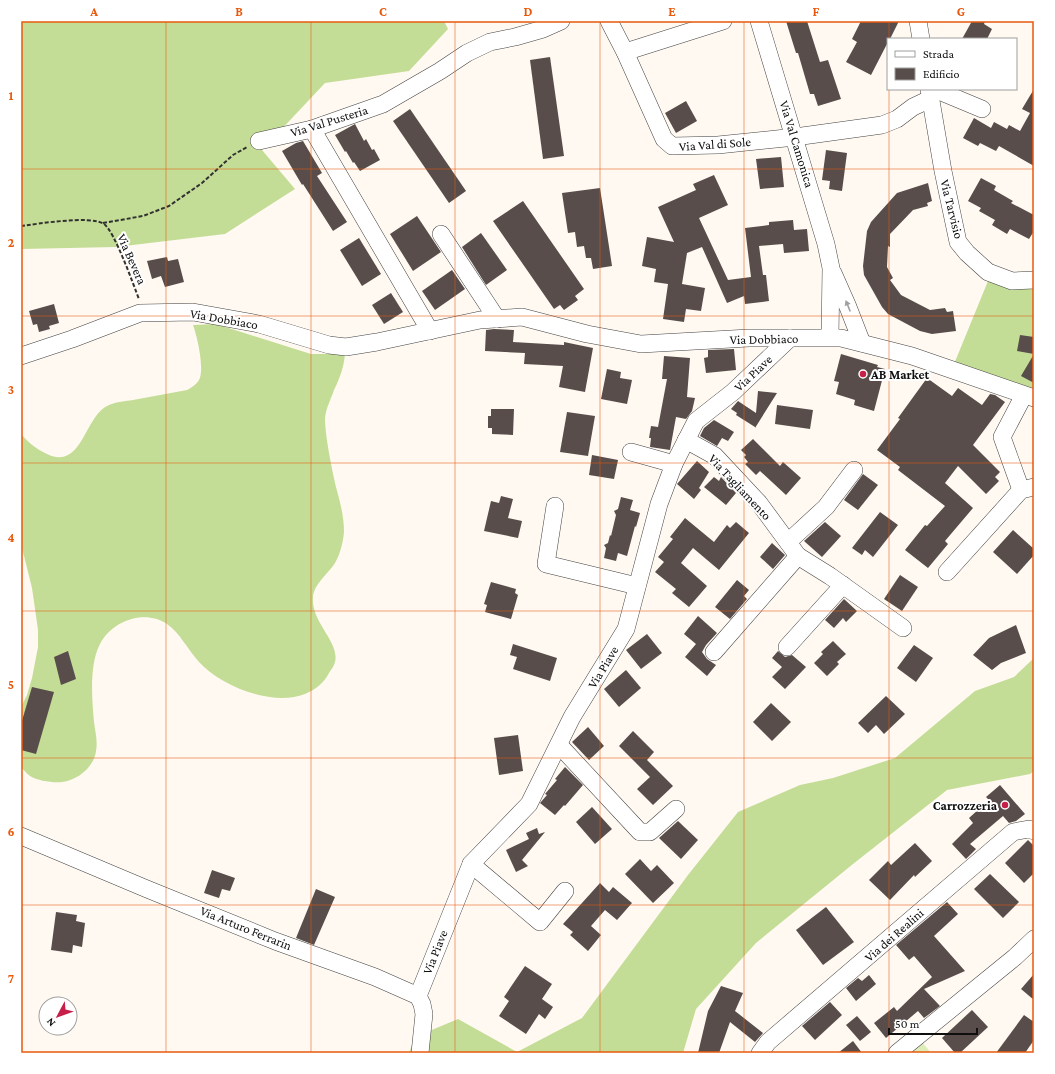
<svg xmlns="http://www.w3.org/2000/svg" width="1055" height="1074" viewBox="0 0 1055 1074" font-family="'Crimson Pro',serif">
<rect width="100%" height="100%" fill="#fff9f1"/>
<polygon fill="#ddecb8" points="922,1042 931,1053 909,1053"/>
<g fill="#c4dd96">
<polygon points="21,21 444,21 448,29 409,71 325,83 262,150 295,189 225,234 116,247 21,249"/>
<polygon points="988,281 1034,288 1034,396 952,369"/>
<path d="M216 324 311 354H328L345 351C345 364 340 378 334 390 331 399 326 408 325 418 325 436 332 469 336 487 340 502 344 516 344 532 343 543 340 554 335 563 328 574 313 585 313 598 311 622 340 642 335 662 334 666 331 670 329 673 324 683 315 690 305 694 272 707 221 686 199 662 188 650 180 633 167 624 144 609 112 621 100 644 89 665 92 699 94 722 95 731 98 741 96 751 94 767 78 780 62 782 53 783 38 781 30 776 27 774 24 770 21 767V707L27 695 32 678 38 647V630L32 588 21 544V434C29 443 36 449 47 454 83 471 84 415 109 405 116 402 126 401 133 400 151 397 169 393 187 390 192 387 196 385 199 380 205 369 197 336 193 325Z"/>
<polygon points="1034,658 1034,771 1030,774 947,790 853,864 756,943 696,1009 683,1053 409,1053 415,1037 458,1019 517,1052 582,1018 688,875 738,812 800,785 833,778 895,758 975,691 1014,677"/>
</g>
<g fill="#584d4b">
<polygon points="786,21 807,21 820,62 828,60 841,99 818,106 814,94 810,94 798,53 796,53"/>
<polygon points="861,21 899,21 890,39 888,39 888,42 871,75 846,62 857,42 852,39"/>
<polygon points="972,21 985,21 984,24 992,29 987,39 962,39"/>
<polygon points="550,57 564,156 543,159 530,60"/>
<polygon points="1034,89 1034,166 999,146 996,151 980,143 978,146 963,138 974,118 991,128 994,122 1007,129 1009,125 1020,131 1030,113 1022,109"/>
<polygon points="686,101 697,121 676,133 665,113"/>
<polygon points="410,109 466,191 449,203 393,121"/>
<polygon points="355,124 364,141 366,139 372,150 374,149 380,160 360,171 354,162 353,163 346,151 345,152 335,135"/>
<polygon points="303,141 322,173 317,176 347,222 333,231 303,184 302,185 282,151 296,143"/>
<polygon points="826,150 847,153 842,191 829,189 830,181 822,180"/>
<polygon points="781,157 784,187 760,189 756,159"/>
<polygon points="714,175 728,205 699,218 728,280 751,277 745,228 769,225 769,222 793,220 794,230 807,229 809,251 784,253 783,244 759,246 763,275 766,275 769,301 745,304 744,296 727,303 702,247 687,253 682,284 705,288 701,311 686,309 684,322 663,319 668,284 654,282 656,269 642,266 647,237 674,242 658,207 696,190 693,184"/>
<polygon points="981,178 996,186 994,190 1013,201 1011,203 1034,215 1034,231 1029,239 1010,229 1007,234 992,225 995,220 979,211 981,208 968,201"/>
<polygon points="928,183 932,201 927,203 928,206 913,210 890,234 890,247 888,246 887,267 893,278 890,280 901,295 930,310 945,308 947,312 953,311 956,331 932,334 920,331 888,314 882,307 864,275 863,266 867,231 871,222 897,193"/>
<polygon points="600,188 612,266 593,269 591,258 586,258 584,246 577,247 575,232 568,233 562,193"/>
<polygon points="523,201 584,289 575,296 578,300 564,310 560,305 554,309 493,221"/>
<polygon points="417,216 441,252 413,271 390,234"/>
<polygon points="481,233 507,270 486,285 462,247"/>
<polygon points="359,238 381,274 362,286 340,250"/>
<polygon points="167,257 168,261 178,259 184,282 165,287 161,276 152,279 147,261"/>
<polygon points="452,270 465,289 435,310 422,291"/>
<polygon points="391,293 403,312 384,324 372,305"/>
<polygon points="54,304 59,323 49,326 50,329 39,332 37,324 33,325 29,311"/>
<polygon points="494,329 514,330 513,342 564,345 564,342 593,348 585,392 559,387 563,366 524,364 525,353 485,351 486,330"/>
<polygon points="1020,335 1034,337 1034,383 1021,376 1034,354 1017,351"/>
<polygon points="734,349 736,370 706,373 704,358 708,357 708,350"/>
<polygon points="841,354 878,365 877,367 885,369 874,411 854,405 855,400 836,394 839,382 834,381"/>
<polygon points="664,356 690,358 687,397 695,398 692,411 686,419 676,417 670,450 650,447 651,438 649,438 651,426 658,427 667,379 662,379"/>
<polygon points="607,369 621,372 620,378 632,380 627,404 601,399"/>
<polygon points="927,378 952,396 958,388 982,405 990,394 995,395 1005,402 973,445 1000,472 995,477 999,481 986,494 958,466 945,483 973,508 945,541 948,544 928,568 905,550 925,525 927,526 945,506 898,470 900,467 877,450 900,419 898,418"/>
<polygon points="758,391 777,393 755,428 755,427 736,415 737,413 731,409 738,401 756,413"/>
<polygon points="777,405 813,410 810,429 775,424"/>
<polygon points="491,409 514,409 513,435 492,434 492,428 488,428 488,416 491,416"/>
<polygon points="567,412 595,416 588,456 560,452"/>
<polygon points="714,420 734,432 728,441 722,438 717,446 700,436 704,428"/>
<polygon points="753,439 780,466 783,462 801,478 786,495 760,471 756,475 745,464 748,462 744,457 746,455 741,450"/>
<polygon points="592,455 618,460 614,479 589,475"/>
<polygon points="697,461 709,472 699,488 701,490 694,499 677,484"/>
<polygon points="863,474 878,485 858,510 844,500"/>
<polygon points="714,477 719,481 721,477 736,493 726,505 704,487"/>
<polygon points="501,496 513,499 508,518 522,521 518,538 484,531 491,501 499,503"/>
<polygon points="621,497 633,500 630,510 640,513 636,527 635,526 627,556 618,553 616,561 604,558 606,548 604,545 608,543 610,535 611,536 616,515 614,511 618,509"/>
<polygon points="880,512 898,525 873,557 865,550 862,555 852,548"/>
<polygon points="685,518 714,542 727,525 730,528 736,522 749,533 719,570 693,548 681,563 707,586 689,607 672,593 676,589 655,572 664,562 658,557 673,539 670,537"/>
<polygon points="825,522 841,536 822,557 804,541"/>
<polygon points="1013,530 1034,549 1034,555 1017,574 993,552"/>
<polygon points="772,543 785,555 773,569 760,557"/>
<polygon points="900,575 918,587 902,611 884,599"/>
<polygon points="737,580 749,590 744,596 747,599 730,619 715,607"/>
<polygon points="491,582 516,589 515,593 518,595 511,619 485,612 487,605 484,604"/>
<polygon points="844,599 857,611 846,622 843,618 834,628 825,620"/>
<polygon points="698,616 717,633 706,645 702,652 707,659 716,665 707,676 685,657 696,644 684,634"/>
<polygon points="1016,625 1026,653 1001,663 992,670 973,655 989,638"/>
<polygon points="647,634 662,653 641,669 626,650"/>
<polygon points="833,641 846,654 837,662 839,664 827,676 814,663 823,654 821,652"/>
<polygon points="513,644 557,658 550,681 513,669 517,657 510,655"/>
<polygon points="914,645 933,658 916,682 897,668"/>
<polygon points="68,651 76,679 61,685 54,657"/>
<polygon points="778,651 785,657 792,655 806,667 785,689 772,677 782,667 772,658"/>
<polygon points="626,670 641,688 619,707 604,689"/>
<polygon points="32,687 54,692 36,754 21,750 21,724"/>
<polygon points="886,696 905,714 884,734 876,725 868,733 858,723"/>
<polygon points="771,703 791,722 772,741 753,722"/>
<polygon points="588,727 604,746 589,760 572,742"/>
<polygon points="633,731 654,752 647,760 673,786 653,805 637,789 650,777 619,746"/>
<polygon points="518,735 523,771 499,775 494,738"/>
<polygon points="565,767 583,785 565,806 564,805 555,815 540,803 547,795 545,794 557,780 555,779"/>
<polygon points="1000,785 1025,814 1016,821 1009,823 1003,816 970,844 976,849 966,859 952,844 973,823 969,818 989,800 986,797"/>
<polygon points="592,807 612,829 595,844 576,822"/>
<polygon points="678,821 698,840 681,859 659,838"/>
<polygon points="537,828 539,834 545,832 522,860 528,866 516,872 506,850 529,839 526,833"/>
<polygon points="1028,840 1034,846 1034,873 1024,883 1005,863"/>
<polygon points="915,843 932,861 915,877 914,875 890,900 869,880 888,861 891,865"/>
<polygon points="640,859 651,871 657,865 674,883 653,903 625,874"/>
<polygon points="212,870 235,878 230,891 222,889 219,898 204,893"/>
<polygon points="990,874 1019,902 1003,918 974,889"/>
<polygon points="600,883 609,892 613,887 632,903 617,920 605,910 591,926 601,935 588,951 570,935 573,932 563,924"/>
<polygon points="316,889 335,897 314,945 296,938"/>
<polygon points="947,902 958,914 934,936 965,971 924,989 940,1006 924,1018 918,1011 886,1038 874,1023 894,1007 897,1011 932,977 914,956 909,960 896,945"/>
<polygon points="826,907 854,942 823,965 796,930"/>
<polygon points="56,912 77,915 76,921 85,923 82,947 73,945 72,953 51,950"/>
<polygon points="525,966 552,984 542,999 553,1007 545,1019 539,1014 526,1034 499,1016 509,1001 504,997"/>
<polygon points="1034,974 1034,1000 1021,989"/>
<polygon points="869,975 876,984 856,1001 846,988 858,978 862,981"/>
<polygon points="721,986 743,993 735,1011 763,1033 755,1042 730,1022 719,1053 698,1053 708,1011"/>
<polygon points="830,1002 842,1015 815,1040 802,1026"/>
<polygon points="972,1010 988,1027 960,1053 955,1053 942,1038"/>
<polygon points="1024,1015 1034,1022 1034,1040 1025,1053 996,1053"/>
<polygon points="857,1016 871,1032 860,1041 846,1025"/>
<polygon points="853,1041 862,1053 838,1053"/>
</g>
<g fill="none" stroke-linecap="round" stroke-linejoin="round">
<defs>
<g id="minor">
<polyline points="609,21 625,52 664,139 672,146 718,145 795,137 882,125 897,119 913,107 930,99"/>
<polyline points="759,21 826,244 831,268 830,337"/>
<polyline points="918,21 921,39"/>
<polyline points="625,52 723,21"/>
<polyline points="929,89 943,171 958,242 967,253 988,272 1012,281 1034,280"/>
<polyline points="934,89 982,109"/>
<polyline points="312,129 430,331"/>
<polyline points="259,141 312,129 383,104 440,71 467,53 490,42 515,37 543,29 561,21"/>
<polyline points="441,234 497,319"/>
<polyline points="833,273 848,307 862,343"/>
<polyline points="21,356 72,339 140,313 193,312 259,324 329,345 346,347 377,342 480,320 522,317 587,334 641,344 749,338 841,338 912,356 1034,398"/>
<polyline points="686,440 715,456 759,503 798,556 830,576 903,628"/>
<polyline points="631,452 674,464"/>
<polyline points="1021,490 1002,437 1024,395"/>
<polyline points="555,506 546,564 637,586"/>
<polyline points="788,542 826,507 854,470"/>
<polyline points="947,572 1021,490 1034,487"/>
<polyline points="787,647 843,585"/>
<polyline points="714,652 798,556"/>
<polyline points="559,745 640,832 650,832 676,809"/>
<polyline points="21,836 147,889 275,941 375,977 418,996 422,1004 424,1014 420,1053"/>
<polyline points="471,864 540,922 565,891"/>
<polyline points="418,996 471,864 529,804 572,717 626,629 659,504 674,464 696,421 733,392 790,338"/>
<polyline points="760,1053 768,1042 1013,832 1029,829 1034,831"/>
<polyline points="897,1053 1015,957 1034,939"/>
</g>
</defs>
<use href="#minor" stroke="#424242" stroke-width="18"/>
<g stroke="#313131" stroke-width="2" stroke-dasharray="4 2" stroke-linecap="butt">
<polyline points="103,223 143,216 169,206 202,183 233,155 247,147"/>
<path d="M21 226C37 224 91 215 104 224 115 232 133 284 139 299"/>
</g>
<use href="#minor" stroke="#fff" stroke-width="17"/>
</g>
<defs><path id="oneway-solid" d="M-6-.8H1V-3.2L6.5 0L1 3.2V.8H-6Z"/></defs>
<use fill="#9f9f9f" href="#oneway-solid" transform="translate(848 306) rotate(-112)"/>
<path fill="none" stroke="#e8590c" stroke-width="1" stroke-opacity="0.55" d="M166 21V1053M311 21V1053M455 21V1053M600 21V1053M744 21V1053M889 21V39M889 89V1053M21 169H1034M21 316H1034M21 463H1034M21 611H1034M21 758H1034M21 905H1034"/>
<g fill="#c62048" stroke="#fff" stroke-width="1.5">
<circle cx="863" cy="374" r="4"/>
<circle cx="1005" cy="805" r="4"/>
</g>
<g text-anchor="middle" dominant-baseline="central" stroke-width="4" stroke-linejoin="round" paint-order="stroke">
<g font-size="13" fill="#0f0f0f" stroke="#fff">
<text transform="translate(329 121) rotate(-17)">Via Val Pusteria</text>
<text transform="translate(715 144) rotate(-4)">Via Val di Sole</text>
<text transform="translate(797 144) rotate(73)">Via Val Camonica</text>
<text transform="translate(952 209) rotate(76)">Via Tarvisio</text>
<text transform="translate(132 259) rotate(66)">Via Bevera</text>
<text transform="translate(224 319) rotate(10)">Via Dobbiaco</text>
<text transform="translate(764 339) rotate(-1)">Via Dobbiaco</text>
<text transform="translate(753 373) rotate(-43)">Via Piave</text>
<text transform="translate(740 487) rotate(47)">Via Tagliamento</text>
<text transform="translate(603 667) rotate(-59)">Via Piave</text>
<text transform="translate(246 928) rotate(22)">Via Arturo Ferrarin</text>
<text transform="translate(894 935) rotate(-41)">Via dei Realini</text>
<text transform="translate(435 952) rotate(-68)">Via Piave</text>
</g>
<g font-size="13" font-weight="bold" fill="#0f0f0f" stroke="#fff" text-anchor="start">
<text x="871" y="374">AB Market</text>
<text x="997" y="805" text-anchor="end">Carrozzeria</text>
</g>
</g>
<rect width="1055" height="1074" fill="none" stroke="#ffffff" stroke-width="44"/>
<rect x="887" y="38" width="130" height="52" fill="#ffffff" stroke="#9f9f9f"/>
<rect x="895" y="51" width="20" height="6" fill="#ffffff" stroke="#9f9f9f"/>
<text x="923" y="58" font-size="12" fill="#0f0f0f">Strada</text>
<rect x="895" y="68" width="20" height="12" fill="#584d4b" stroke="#9f9f9f"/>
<text x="923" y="78" font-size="12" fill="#0f0f0f">Edificio</text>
<g transform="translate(58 1016) rotate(229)"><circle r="19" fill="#ffffff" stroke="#9f9f9f"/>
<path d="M0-3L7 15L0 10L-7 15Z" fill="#c62048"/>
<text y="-6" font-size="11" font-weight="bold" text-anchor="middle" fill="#0f0f0f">N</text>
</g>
<path d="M889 1028v6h88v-6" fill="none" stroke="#0f0f0f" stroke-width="2"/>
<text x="895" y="1028" font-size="12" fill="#0f0f0f" stroke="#ffffff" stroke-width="3" paint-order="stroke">50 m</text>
<rect x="22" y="22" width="1011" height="1030" fill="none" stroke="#e8590c" stroke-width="1.5"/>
<g font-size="13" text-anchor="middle" font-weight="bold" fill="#e8590c">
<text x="94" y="16">A</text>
<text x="239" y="16">B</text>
<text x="383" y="16">C</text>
<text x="528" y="16">D</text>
<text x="672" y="16">E</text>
<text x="816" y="16">F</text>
<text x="961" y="16">G</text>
<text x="11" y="100">1</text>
<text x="11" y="247">2</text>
<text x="11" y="394">3</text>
<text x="11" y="542">4</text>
<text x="11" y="689">5</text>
<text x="11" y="836">6</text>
<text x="11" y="983">7</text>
</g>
</svg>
